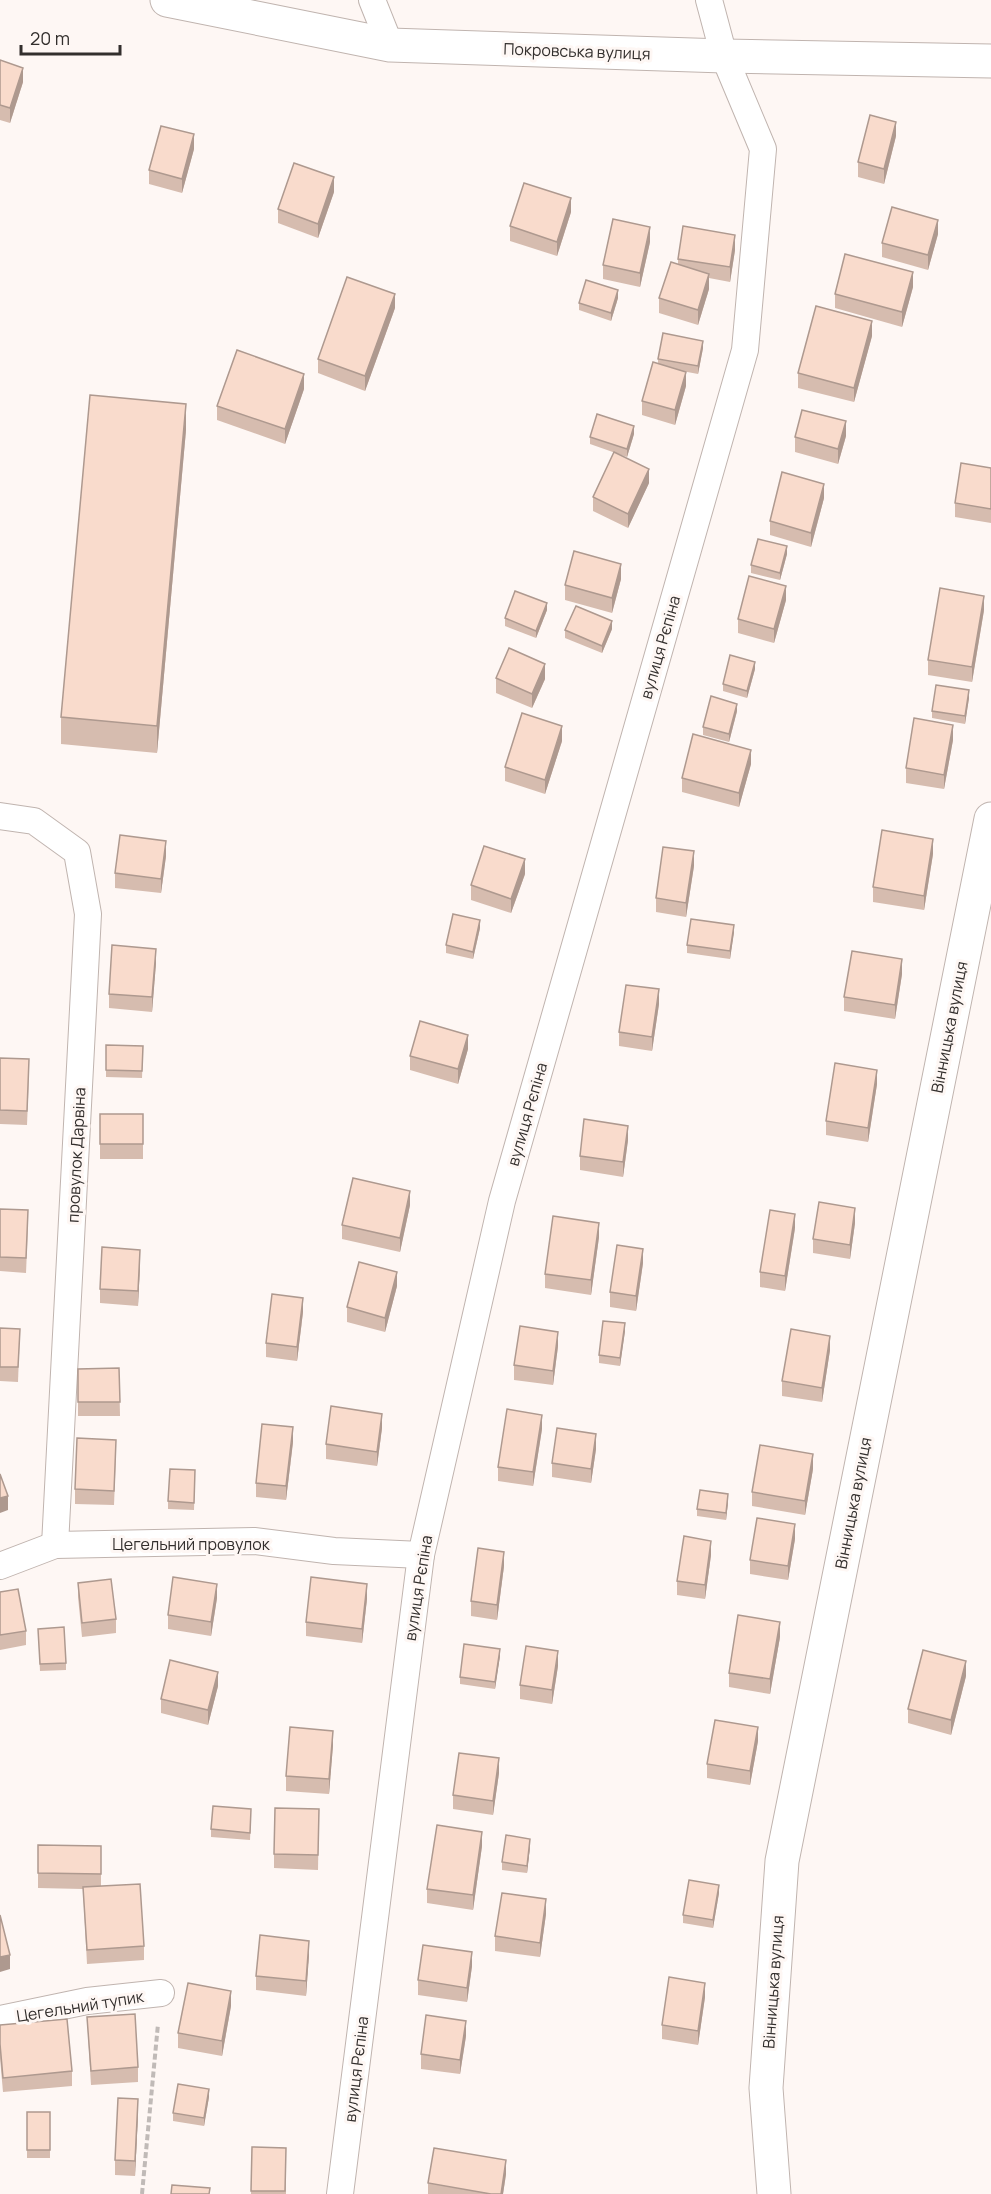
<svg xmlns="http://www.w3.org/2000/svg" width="991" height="2194" viewBox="0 0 991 2194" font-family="Manrope,sans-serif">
<rect width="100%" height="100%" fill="#fef7f4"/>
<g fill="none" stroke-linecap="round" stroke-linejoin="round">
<defs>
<g id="street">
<polyline points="372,0 390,45"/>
<polyline points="0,816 34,821 77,852 88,914 55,1545"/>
<polyline points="0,1566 55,1545 254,1541 334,1551 421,1555"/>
<polyline points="0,2019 87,2001 161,1993"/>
<polyline points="340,2194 421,1555 502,1201 745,350 763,149 724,56 709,0"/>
</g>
<g id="secondary">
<polyline points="167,0 390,45 724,56 991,61"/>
<polyline points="774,2194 766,2088 782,1861 991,819"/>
</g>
</defs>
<use href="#street" stroke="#c0b4af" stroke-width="28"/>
<use href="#secondary" stroke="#c0b4af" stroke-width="35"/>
<polyline stroke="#c0bab7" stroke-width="4" stroke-dasharray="6 3" stroke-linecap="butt" points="142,2194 158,2024"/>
<use href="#street" stroke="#fff" stroke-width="26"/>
<use href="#secondary" stroke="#fff" stroke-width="33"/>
</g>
<g fill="#d6bcaf">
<polygon points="0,60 23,82 10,123 0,120"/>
<polygon points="896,136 884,184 858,177 858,162"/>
<polygon points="194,149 182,193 149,184 149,170"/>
<polygon points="334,192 318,238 278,223 278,209"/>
<polygon points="571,212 557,256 510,241 510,226"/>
<polygon points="938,234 928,270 882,257 882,243"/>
<polygon points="650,242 640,287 603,279 603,265"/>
<polygon points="735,250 730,282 709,278 709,289 698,325 659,313 659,298 678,265 678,259"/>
<polygon points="913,287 902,327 835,308 835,294"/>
<polygon points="618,298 611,321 579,310 579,303"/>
<polygon points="395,308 365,391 318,373 318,359"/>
<polygon points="872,336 854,402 798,388 798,373"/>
<polygon points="703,348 698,374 682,371 686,386 675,425 642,415 642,401 658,364 658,359"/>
<polygon points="304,389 285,444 217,420 217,406"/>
<polygon points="186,430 157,753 61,744 61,717"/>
<polygon points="634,434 627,457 590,444 590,437"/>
<polygon points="846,436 838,464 795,452 795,437"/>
<polygon points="991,468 991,523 955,517 955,503"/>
<polygon points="649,483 628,528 593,511 593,497"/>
<polygon points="824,498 811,547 770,535 770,521"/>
<polygon points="787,554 780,580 751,573 751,565"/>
<polygon points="621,579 612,613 565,600 565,585"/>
<polygon points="786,600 774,643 738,633 738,619"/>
<polygon points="547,610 536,638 505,626 505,618"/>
<polygon points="984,610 972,682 928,675 928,660"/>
<polygon points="612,629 602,653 565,638 565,630"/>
<polygon points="755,669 747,698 723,691 723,684"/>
<polygon points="496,678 545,679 532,708 496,693"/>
<polygon points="969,698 965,724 932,718 932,711"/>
<polygon points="737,711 729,742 703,735 703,727"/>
<polygon points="953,740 944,789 906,783 906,768"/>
<polygon points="562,741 545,794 505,781 505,767"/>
<polygon points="751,764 739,807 682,792 682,778"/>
<polygon points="933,854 924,910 873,902 873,887"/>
<polygon points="166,856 161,893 115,888 115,873"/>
<polygon points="694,866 686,917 656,912 656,898"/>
<polygon points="525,874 511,913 471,900 471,885"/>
<polygon points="480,928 473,959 446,953 446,945"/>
<polygon points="734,932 730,959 687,953 687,945"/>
<polygon points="156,963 152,1012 109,1008 109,994"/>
<polygon points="902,974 895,1019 844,1011 844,997"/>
<polygon points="659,1004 652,1051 619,1046 619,1032"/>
<polygon points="106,1045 143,1046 142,1078 106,1077"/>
<polygon points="468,1049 458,1084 410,1070 410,1056"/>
<polygon points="0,1058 29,1074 27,1125 0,1124"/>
<polygon points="877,1084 868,1142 826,1135 826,1121"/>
<rect x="100" y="1114" width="43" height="45"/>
<polygon points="628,1140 623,1177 580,1170 580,1156"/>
<polygon points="410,1205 400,1252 342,1239 342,1225"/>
<polygon points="0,1209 28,1225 26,1273 0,1271"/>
<polygon points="855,1223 850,1259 813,1253 813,1239"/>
<polygon points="795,1228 785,1291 760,1287 760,1272"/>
<polygon points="599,1237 591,1295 545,1288 545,1274"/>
<polygon points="643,1263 636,1311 610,1307 610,1292"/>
<polygon points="140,1264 138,1306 100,1303 100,1289"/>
<polygon points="397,1286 385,1332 347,1322 347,1307"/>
<polygon points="303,1312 297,1361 266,1357 266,1343"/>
<polygon points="0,1328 20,1329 18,1382 0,1381"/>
<polygon points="625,1331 620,1366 599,1363 599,1355"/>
<polygon points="558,1346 553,1385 514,1380 514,1365"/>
<polygon points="830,1350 822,1402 782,1396 782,1381"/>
<polygon points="119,1368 120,1416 78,1416 78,1369"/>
<polygon points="382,1428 377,1466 326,1459 326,1444"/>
<polygon points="542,1429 533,1486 498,1481 498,1467"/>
<polygon points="293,1442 286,1500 256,1497 256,1483"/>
<polygon points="596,1449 591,1483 552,1477 552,1463"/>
<polygon points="116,1454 114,1505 75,1504 75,1489"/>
<polygon points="813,1469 805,1515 752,1506 752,1492"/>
<polygon points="195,1470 194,1510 168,1509 168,1501"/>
<polygon points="728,1502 726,1520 697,1516 697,1509"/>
<polygon points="795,1539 788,1580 750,1574 750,1560"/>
<polygon points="711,1555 705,1599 677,1595 677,1581"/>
<polygon points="504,1566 497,1620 471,1616 471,1601"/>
<polygon points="78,1583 116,1619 116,1633 82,1637 78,1597"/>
<polygon points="0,1592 26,1631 26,1645 0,1650"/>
<polygon points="217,1598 211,1636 168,1629 168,1615"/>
<polygon points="367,1599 362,1643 306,1636 306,1622"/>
<polygon points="38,1629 66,1663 66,1670 40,1671"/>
<polygon points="780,1637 770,1694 729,1687 729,1673"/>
<polygon points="500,1656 495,1689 460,1684 460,1677"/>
<polygon points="558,1666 552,1704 520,1699 520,1685"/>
<polygon points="966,1676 951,1735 908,1723 908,1709"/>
<polygon points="218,1686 208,1725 161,1713 161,1699"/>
<polygon points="758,1741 750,1785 707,1778 707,1764"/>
<polygon points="333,1745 329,1794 286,1791 286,1776"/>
<polygon points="499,1773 493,1815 453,1809 453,1795"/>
<polygon points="319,1809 318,1870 274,1868 274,1854"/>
<polygon points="251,1817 250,1840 211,1837 211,1829"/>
<polygon points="38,1845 101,1846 101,1886 144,1946 144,1960 87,1964 83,1889 38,1888"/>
<polygon points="482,1846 473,1910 427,1903 427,1889"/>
<polygon points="530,1847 527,1873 502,1870 502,1862"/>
<polygon points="719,1893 713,1928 683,1923 683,1915"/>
<polygon points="546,1914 540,1957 495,1951 495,1936"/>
<polygon points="309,1955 306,1996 256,1990 256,1976"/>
<polygon points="472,1966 467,2002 418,1995 418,1980"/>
<polygon points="705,1997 698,2045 662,2039 662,2025"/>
<polygon points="231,2006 222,2056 178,2048 178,2033"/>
<polygon points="87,2017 138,2067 138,2082 91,2085"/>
<polygon points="0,2025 72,2071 72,2086 3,2092 0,2058"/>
<polygon points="466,2036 460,2074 421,2069 421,2054"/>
<polygon points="209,2097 204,2126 173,2121 173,2113"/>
<rect x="27" y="2112" width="23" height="46"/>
<polygon points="138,2114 135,2176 115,2175 115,2160"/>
<polygon points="252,2147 286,2148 286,2194 251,2194"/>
<polygon points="506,2174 503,2194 428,2194 428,2183"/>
</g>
<g fill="#ae998f">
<polygon points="23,68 23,82 10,123 10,108"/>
<polygon points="896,122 896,136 884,184 884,169"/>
<polygon points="194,134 194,149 182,193 182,179"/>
<polygon points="334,177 334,192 318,238 318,224"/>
<polygon points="571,198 571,212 557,256 557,242"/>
<polygon points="938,220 938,234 928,270 928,255"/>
<polygon points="650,227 650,242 640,287 640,273"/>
<polygon points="735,235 735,250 730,282 730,267"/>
<polygon points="913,272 913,287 902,327 902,312"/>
<polygon points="709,274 709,289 698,325 698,310"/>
<polygon points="618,290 618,298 611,321 611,313"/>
<polygon points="395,294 395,308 365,391 365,376"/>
<polygon points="872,321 872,336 854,402 854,388"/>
<polygon points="703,341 703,348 698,374 698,366"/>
<polygon points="686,372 686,386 675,425 675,410"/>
<polygon points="304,374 304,389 285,444 285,429"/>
<polygon points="186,404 186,430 157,753 157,726"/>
<polygon points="846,421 846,436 838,464 838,449"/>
<polygon points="634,426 634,434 627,457 627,449"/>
<polygon points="649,469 649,483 628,528 628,514"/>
<polygon points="824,484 824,498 811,547 811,533"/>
<polygon points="787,546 787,554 780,580 780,573"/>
<polygon points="621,564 621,579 612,613 612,598"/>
<polygon points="786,586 786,600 774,643 774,629"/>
<polygon points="984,596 984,610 972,682 972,667"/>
<polygon points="547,603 547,610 536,638 536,631"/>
<polygon points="612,621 612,629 602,653 602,646"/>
<polygon points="755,662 755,669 747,698 747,691"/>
<polygon points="545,664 545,679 532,708 532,694"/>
<polygon points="969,690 969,698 965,724 965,716"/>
<polygon points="737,704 737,711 729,742 729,734"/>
<polygon points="953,725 953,740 944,789 944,775"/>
<polygon points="562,726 562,741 545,794 545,780"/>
<polygon points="751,750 751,764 739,807 739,793"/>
<polygon points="933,839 933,854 924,910 924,896"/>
<polygon points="166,841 166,856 161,893 161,879"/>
<polygon points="694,851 694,866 686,917 686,903"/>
<polygon points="525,859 525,874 511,913 511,899"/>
<polygon points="480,920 480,928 473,959 473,952"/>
<polygon points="734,925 734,932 730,959 730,951"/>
<polygon points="156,949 156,963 152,1012 152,997"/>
<polygon points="902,959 902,974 895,1019 895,1005"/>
<polygon points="659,989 659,1004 652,1051 652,1037"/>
<polygon points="468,1035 468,1049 458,1084 458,1069"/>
<polygon points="877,1070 877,1084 868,1142 868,1128"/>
<polygon points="628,1126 628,1140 623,1177 623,1162"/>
<polygon points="410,1191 410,1205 400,1252 400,1238"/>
<polygon points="855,1208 855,1223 850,1259 850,1245"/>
<polygon points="795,1214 795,1228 785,1291 785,1276"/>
<polygon points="599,1223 599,1237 591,1295 591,1280"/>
<polygon points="643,1249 643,1263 636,1311 636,1296"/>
<polygon points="140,1250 140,1264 138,1306 138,1291"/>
<polygon points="397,1272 397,1286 385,1332 385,1318"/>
<polygon points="303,1298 303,1312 297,1361 297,1347"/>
<polygon points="625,1323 625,1331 620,1366 620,1358"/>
<polygon points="558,1332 558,1346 553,1385 553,1371"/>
<polygon points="830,1336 830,1350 822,1402 822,1388"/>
<polygon points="382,1414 382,1428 377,1466 377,1452"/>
<polygon points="542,1415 542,1429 533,1486 533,1472"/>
<polygon points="293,1427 293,1442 286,1500 286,1486"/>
<polygon points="596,1434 596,1449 591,1483 591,1469"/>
<polygon points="813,1454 813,1469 805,1515 805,1501"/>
<polygon points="728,1494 728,1502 726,1520 726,1513"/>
<polygon points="8,1496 8,1510 0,1513 0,1498"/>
<polygon points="795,1524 795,1539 788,1580 788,1566"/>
<polygon points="711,1541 711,1555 705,1599 705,1585"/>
<polygon points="504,1552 504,1566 497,1620 497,1605"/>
<polygon points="217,1584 217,1598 211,1636 211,1622"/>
<polygon points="367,1584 367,1599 362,1643 362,1629"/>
<polygon points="780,1622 780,1637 770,1694 770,1679"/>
<polygon points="500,1649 500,1656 495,1689 495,1682"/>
<polygon points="558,1651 558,1666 552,1704 552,1690"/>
<polygon points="966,1661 966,1676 951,1735 951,1720"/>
<polygon points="218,1672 218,1686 208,1725 208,1710"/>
<polygon points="758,1727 758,1741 750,1785 750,1771"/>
<polygon points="333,1731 333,1745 329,1794 329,1779"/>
<polygon points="499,1758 499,1773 493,1815 493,1801"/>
<polygon points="482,1832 482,1846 473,1910 473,1895"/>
<polygon points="530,1839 530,1847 527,1873 527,1866"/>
<polygon points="719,1885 719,1893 713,1928 713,1920"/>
<polygon points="546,1899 546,1914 540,1957 540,1943"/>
<polygon points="309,1941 309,1955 306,1996 306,1981"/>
<polygon points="472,1952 472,1966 467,2002 467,1988"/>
<polygon points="10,1955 10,1969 0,1972 0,1957"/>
<polygon points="705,1983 705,1997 698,2045 698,2031"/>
<polygon points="231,1991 231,2006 222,2056 222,2041"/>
<polygon points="466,2021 466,2036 460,2074 460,2060"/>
<polygon points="209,2089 209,2097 204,2126 204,2118"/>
<polygon points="138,2099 138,2114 135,2176 135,2161"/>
<polygon points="506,2160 506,2174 503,2194 501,2194"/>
</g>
<g fill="#f9dbcc" stroke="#ae998f" stroke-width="1.5">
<polygon points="0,60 23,68 10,108 0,105"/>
<polygon points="870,115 896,122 884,169 858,162"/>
<polygon points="161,126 194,134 182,179 149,170"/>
<polygon points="294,163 334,177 318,224 278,209"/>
<polygon points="524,183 571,198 557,242 510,226"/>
<polygon points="892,207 938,220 928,255 882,243"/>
<polygon points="613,219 650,227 640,273 603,265"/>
<polygon points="683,226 735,235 730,267 678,259"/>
<polygon points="845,254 913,272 902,312 835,294"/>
<polygon points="671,262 709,274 698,310 659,298"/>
<polygon points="347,277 395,294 365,376 318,359"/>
<polygon points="586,280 618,290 611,313 579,303"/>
<polygon points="816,306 872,321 854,388 798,373"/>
<polygon points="663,333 703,341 698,366 658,359"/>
<polygon points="237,350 304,374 285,429 217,406"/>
<polygon points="653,362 686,372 675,410 642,401"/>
<polygon points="90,395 186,404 157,726 61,717"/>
<polygon points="802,410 846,421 838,449 795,437"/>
<polygon points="597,414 634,426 627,449 590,437"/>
<polygon points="614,452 649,469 628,514 593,497"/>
<polygon points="961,463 991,468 991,509 955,503"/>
<polygon points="782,472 824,484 811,533 770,521"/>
<polygon points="758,539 787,546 780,573 751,565"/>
<polygon points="574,551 621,564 612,598 565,585"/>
<polygon points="749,576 786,586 774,629 738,619"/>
<polygon points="940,588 984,596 972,667 928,660"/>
<polygon points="515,591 547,603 536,631 505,618"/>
<polygon points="576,606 612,621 602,646 565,630"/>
<polygon points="509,648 545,664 532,694 496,678"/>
<polygon points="730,655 755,662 747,691 723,684"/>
<polygon points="936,685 969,690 965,716 932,711"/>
<polygon points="711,696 737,704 729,734 703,727"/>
<polygon points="522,713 562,726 545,780 505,767"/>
<polygon points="914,718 953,725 944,775 906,768"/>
<polygon points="693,734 751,750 739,793 682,778"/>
<polygon points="882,830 933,839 924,896 873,887"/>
<polygon points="120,835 166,841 161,879 115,873"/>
<polygon points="484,846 525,859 511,899 471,885"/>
<polygon points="663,847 694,851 686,903 656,898"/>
<polygon points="453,914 480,920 473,952 446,945"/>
<polygon points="691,919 734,925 730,951 687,945"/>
<polygon points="112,945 156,949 152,997 109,994"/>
<polygon points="852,951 902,959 895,1005 844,997"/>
<polygon points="626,985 659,989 652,1037 619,1032"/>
<polygon points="420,1021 468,1035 458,1069 410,1056"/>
<polygon points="106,1045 143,1046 142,1071 106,1070"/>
<polygon points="0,1058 29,1059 27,1111 0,1110"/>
<polygon points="835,1063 877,1070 868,1128 826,1121"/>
<rect x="100" y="1114" width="43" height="30"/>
<polygon points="584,1119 628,1126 623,1162 580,1156"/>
<polygon points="353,1178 410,1191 400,1238 342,1225"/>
<polygon points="819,1202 855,1208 850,1245 813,1239"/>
<polygon points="0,1209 28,1210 26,1258 0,1257"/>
<polygon points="770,1210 795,1214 785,1276 760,1272"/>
<polygon points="553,1216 599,1223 591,1280 545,1274"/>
<polygon points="617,1245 643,1249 636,1296 610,1292"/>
<polygon points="102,1247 140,1250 138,1291 100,1289"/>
<polygon points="359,1262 397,1272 385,1318 347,1307"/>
<polygon points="272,1294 303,1298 297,1347 266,1343"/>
<polygon points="603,1321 625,1323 620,1358 599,1355"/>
<polygon points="520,1326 558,1332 553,1371 514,1365"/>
<polygon points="0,1328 20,1329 18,1367 0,1367"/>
<polygon points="791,1329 830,1336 822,1388 782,1381"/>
<polygon points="119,1368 120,1402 78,1402 78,1369"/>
<polygon points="331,1406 382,1414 377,1452 326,1444"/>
<polygon points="507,1409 542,1415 533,1472 498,1467"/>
<polygon points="262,1424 293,1427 286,1486 256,1483"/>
<polygon points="557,1428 596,1434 591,1469 552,1463"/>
<polygon points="77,1438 116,1440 114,1491 75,1489"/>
<polygon points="760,1445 813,1454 805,1501 752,1492"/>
<polygon points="170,1469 195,1470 194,1503 168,1501"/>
<polygon points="0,1474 8,1496 0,1498"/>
<polygon points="700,1490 728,1494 726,1513 697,1509"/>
<polygon points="757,1518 795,1524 788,1566 750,1560"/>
<polygon points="684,1536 711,1541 705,1585 677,1581"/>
<polygon points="478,1548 504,1552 497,1605 471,1601"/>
<polygon points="173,1577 217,1584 211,1622 168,1615"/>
<polygon points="311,1577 367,1584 362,1629 306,1622"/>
<polygon points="111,1579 116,1619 82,1623 78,1583"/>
<polygon points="18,1589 26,1631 0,1635 0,1592"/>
<polygon points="738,1615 780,1622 770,1679 729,1673"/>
<polygon points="64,1627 66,1663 40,1664 38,1629"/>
<polygon points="464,1644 500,1649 495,1682 460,1677"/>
<polygon points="526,1646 558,1651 552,1690 520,1685"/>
<polygon points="923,1650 966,1661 951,1720 908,1709"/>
<polygon points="170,1660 218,1672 208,1710 161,1699"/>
<polygon points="715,1720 758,1727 750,1771 707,1764"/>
<polygon points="290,1727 333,1731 329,1779 286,1776"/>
<polygon points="459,1753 499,1758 493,1801 453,1795"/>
<polygon points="213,1806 251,1809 250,1833 211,1829"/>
<polygon points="275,1808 319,1809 318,1855 274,1854"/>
<polygon points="437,1825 482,1832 473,1895 427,1889"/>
<polygon points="506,1835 530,1839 527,1866 502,1862"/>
<polygon points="38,1845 101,1846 101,1874 38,1873"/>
<polygon points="689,1880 719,1885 713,1920 683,1915"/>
<polygon points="140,1884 144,1946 87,1950 83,1887"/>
<polygon points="502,1893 546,1899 540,1943 495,1936"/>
<polygon points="0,1915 10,1955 0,1957"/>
<polygon points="260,1935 309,1941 306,1981 256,1976"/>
<polygon points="423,1945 472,1952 467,1988 418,1980"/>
<polygon points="669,1977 705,1983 698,2031 662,2025"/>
<polygon points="188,1983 231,1991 222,2041 178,2033"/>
<polygon points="135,2014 138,2067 91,2071 87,2017"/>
<polygon points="426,2015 466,2021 460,2060 421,2054"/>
<polygon points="67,2019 72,2071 3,2078 0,2044 0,2025"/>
<polygon points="178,2084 209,2089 204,2118 173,2113"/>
<polygon points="118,2098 138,2099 135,2161 115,2160"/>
<rect x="27" y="2112" width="23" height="38"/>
<polygon points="252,2147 286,2148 285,2191 251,2191"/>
<polygon points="434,2148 506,2160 501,2194 491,2194 428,2183"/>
<polygon points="172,2185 210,2188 209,2194 171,2194"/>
</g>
<g text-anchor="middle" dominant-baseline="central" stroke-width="6" stroke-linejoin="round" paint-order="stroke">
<g font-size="16" fill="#332f2d" stroke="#fef7f4">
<text transform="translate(577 51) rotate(2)">Покровська вулиця</text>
<text transform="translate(660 647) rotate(-74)">вулиця Рєпіна</text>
<text transform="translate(949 1027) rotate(-79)">Вінницька вулиця</text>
<text transform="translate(527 1114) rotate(-74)">вулиця Рєпіна</text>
<text transform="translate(76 1155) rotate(-87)">провулок Дарвіна</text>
<text transform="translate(853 1503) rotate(-79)">Вінницька вулиця</text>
<text x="191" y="1544">Цегельний провулок</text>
<text transform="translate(418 1588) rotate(-81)">вулиця Рєпіна</text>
<text transform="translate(773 1982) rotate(-86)">Вінницька вулиця</text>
<text transform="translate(80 2006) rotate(-9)">Цегельний тупик</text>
<text transform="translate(356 2069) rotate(-83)">вулиця Рєпіна</text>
</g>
</g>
<path d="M21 45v9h99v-9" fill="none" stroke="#332f2d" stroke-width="3"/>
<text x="30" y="45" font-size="18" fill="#332f2d" stroke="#fef7f4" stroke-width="4.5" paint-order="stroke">20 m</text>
</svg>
